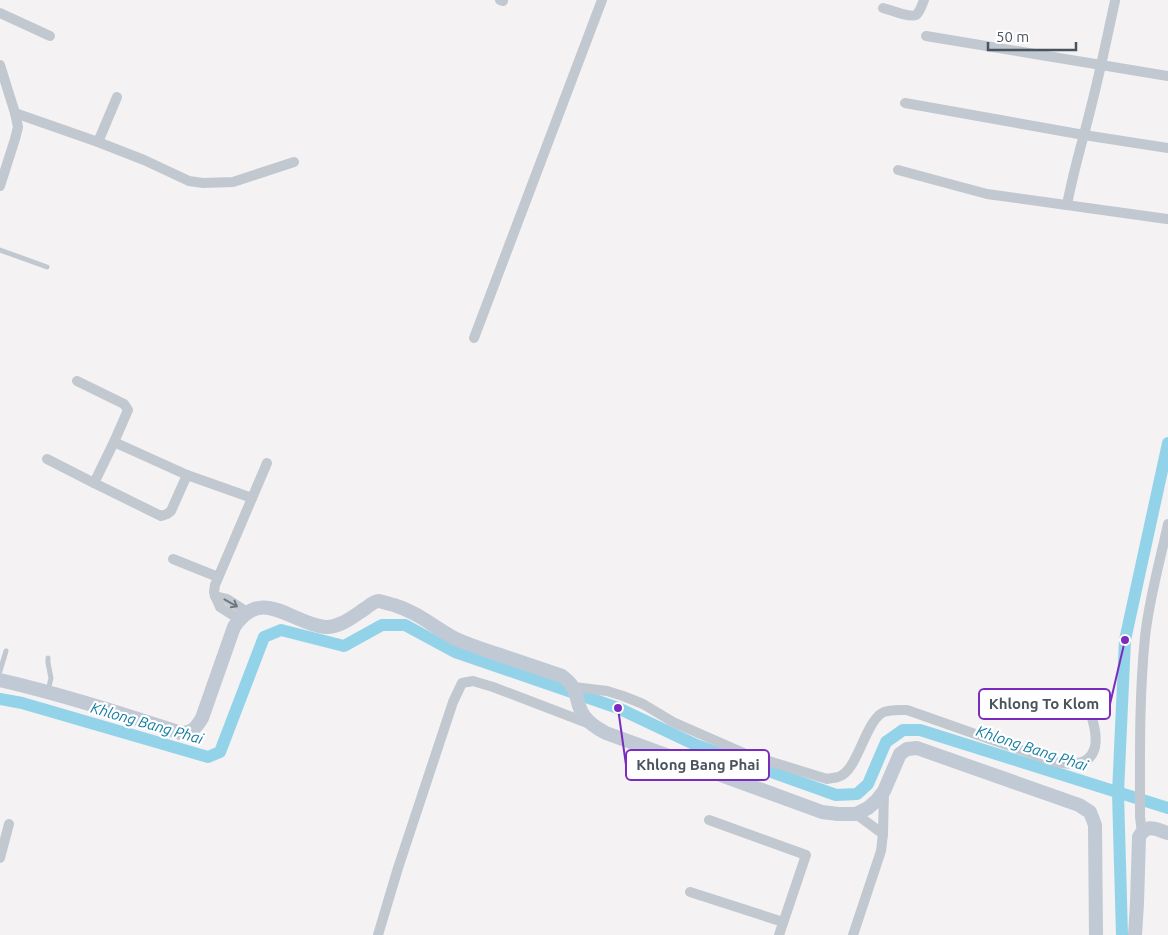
<svg xmlns="http://www.w3.org/2000/svg" width="1168" height="935" viewBox="0 0 1168 935" font-family="Ubuntu,sans-serif">
<rect width="100%" height="100%" fill="#f4f2f2"/>
<g fill="none" stroke-linecap="round" stroke-linejoin="round">
<g stroke="#93d3ea" stroke-width="12">
<polyline points="0,699 22,703 208,757 220,752 264,637 281,630 344,646 382,625 405,625 455,652 618,708 696,745 836,795 857,794 868,784 886,742 903,730 920,730 1168,808"/>
<polyline points="1122,935 1118,793 1125,640 1168,443"/>
</g>
<g stroke="#c1c8d0" stroke-width="5">
<polyline points="0,250 47,267"/>
<polyline points="0,671 6,651"/>
<polyline points="48,691 51,678 48,663 48,658"/>
</g>
<g stroke="#c1c8d0" stroke-width="10">
<polyline points="500,0 503,1"/>
<path d="M883 8C890 10 910 18 916 15 920 12 922 5 924 0"/>
<polyline points="0,13 50,36"/>
<polyline points="926,36 1168,76"/>
<polyline points="0,65 15,113 18,127 15,139 0,186"/>
<polyline points="905,103 1084,135 1168,148"/>
<polyline points="15,113 98,142 144,160 189,181 203,183 233,182 294,162"/>
<polyline points="98,142 117,97"/>
<polyline points="898,170 987,194 1167,219"/>
<path d="M1067 205C1073 172 1083 140 1091 107 1100 72 1107 37 1115 1"/>
<polyline points="474,338 602,0"/>
<polyline points="77,381 124,404 128,410 114,442 187,475 252,498"/>
<polyline points="114,442 94,483 161,516 167,514 171,511 187,475"/>
<polyline points="47,459 94,483"/>
<polyline points="173,559 218,577"/>
<polyline points="215,596 214,592 215,585 267,463"/>
<polyline points="239,619 220,607 215,596 227,599 247,612"/>
<path d="M574 687 607 691 623 696 643 704 673 722 746 754 827 779C830 778 835 778 838 777 858 772 865 720 884 712 891 709 900 710 907 710L1055 762C1062 763 1070 765 1078 763 1109 757 1091 714 1085 696"/>
<polyline points="856,814 883,834"/>
<polyline points="709,820 806,855 779,935"/>
<path d="M1142 832 1140 817C1140 757 1139 697 1145 637 1149 599 1160 561 1168 524"/>
<polyline points="0,858 9,824"/>
<polyline points="690,892 783,922"/>
<polyline points="378,935 398,868 453,702 462,683 473,681 493,687 590,724"/>
<polyline points="853,935 881,851 883,834 884,791"/>
</g>
<g stroke="#c1c9d4" stroke-width="14">
<path d="M0 680C61 694 121 713 181 733 193 732 196 728 202 718L234 627C262 585 290 623 325 627 340 628 355 615 366 608 370 605 374 601 379 601 384 602 389 604 394 605 417 612 434 627 454 638 469 645 485 650 500 655 521 662 541 669 562 676 582 691 573 700 584 716 590 724 598 729 606 733L822 812 838 814H856L868 808 876 801 884 791 900 754 907 749 917 748 1079 805 1090 812 1095 825 1096 935"/>
<path d="M1135 935 1137 903 1139 837C1147 823 1155 829 1168 833"/>
</g>
</g>
<defs><path id="oneway-shaft" d="M-6 0H5M1.5-3L5.5 0L1.5 3" fill="none" stroke-width="1.6" stroke-linecap="round" stroke-linejoin="round" transform="scale(1.25)"/></defs>
<use stroke="#6e7781" href="#oneway-shaft" transform="translate(231 603) rotate(29)"/>
<g text-anchor="middle" dominant-baseline="central" stroke-width="4.5" stroke-linejoin="round" paint-order="stroke">
<g font-size="15" font-style="italic" fill="#127ca2" stroke="#fff">
<text transform="translate(147 723) rotate(16)">Khlong Bang Phai</text>
<text transform="translate(1032 748) rotate(18)">Khlong Bang Phai</text>
</g>
</g>
<path fill="none" stroke="#7b2cbf" stroke-width="2" d="M1125 640L1110 704M618 708L626 765"/>
<g fill="#7b2cbf" stroke="#fff" stroke-width="2">
<circle cx="1125" cy="640" r="5"/>
<circle cx="618" cy="708" r="5"/>
</g>
<g fill="#fff" stroke="#7b2cbf" stroke-width="2">
<rect x="979" y="689" width="131" height="30" rx="5"/>
<rect x="626" y="750" width="143" height="30" rx="5"/>
</g>
<g font-size="15" text-anchor="middle" font-weight="bold" fill="#4a545f">
<text x="1044" y="709">Khlong To Klom</text>
<text x="698" y="770">Khlong Bang Phai</text>
</g>
<path d="M988 42v8h88v-8" fill="none" stroke="#4a545f" stroke-width="2.5"/>
<text x="996" y="42" font-size="15" fill="#4a545f" stroke="#ffffff" stroke-width="4" paint-order="stroke">50 m</text>
</svg>
